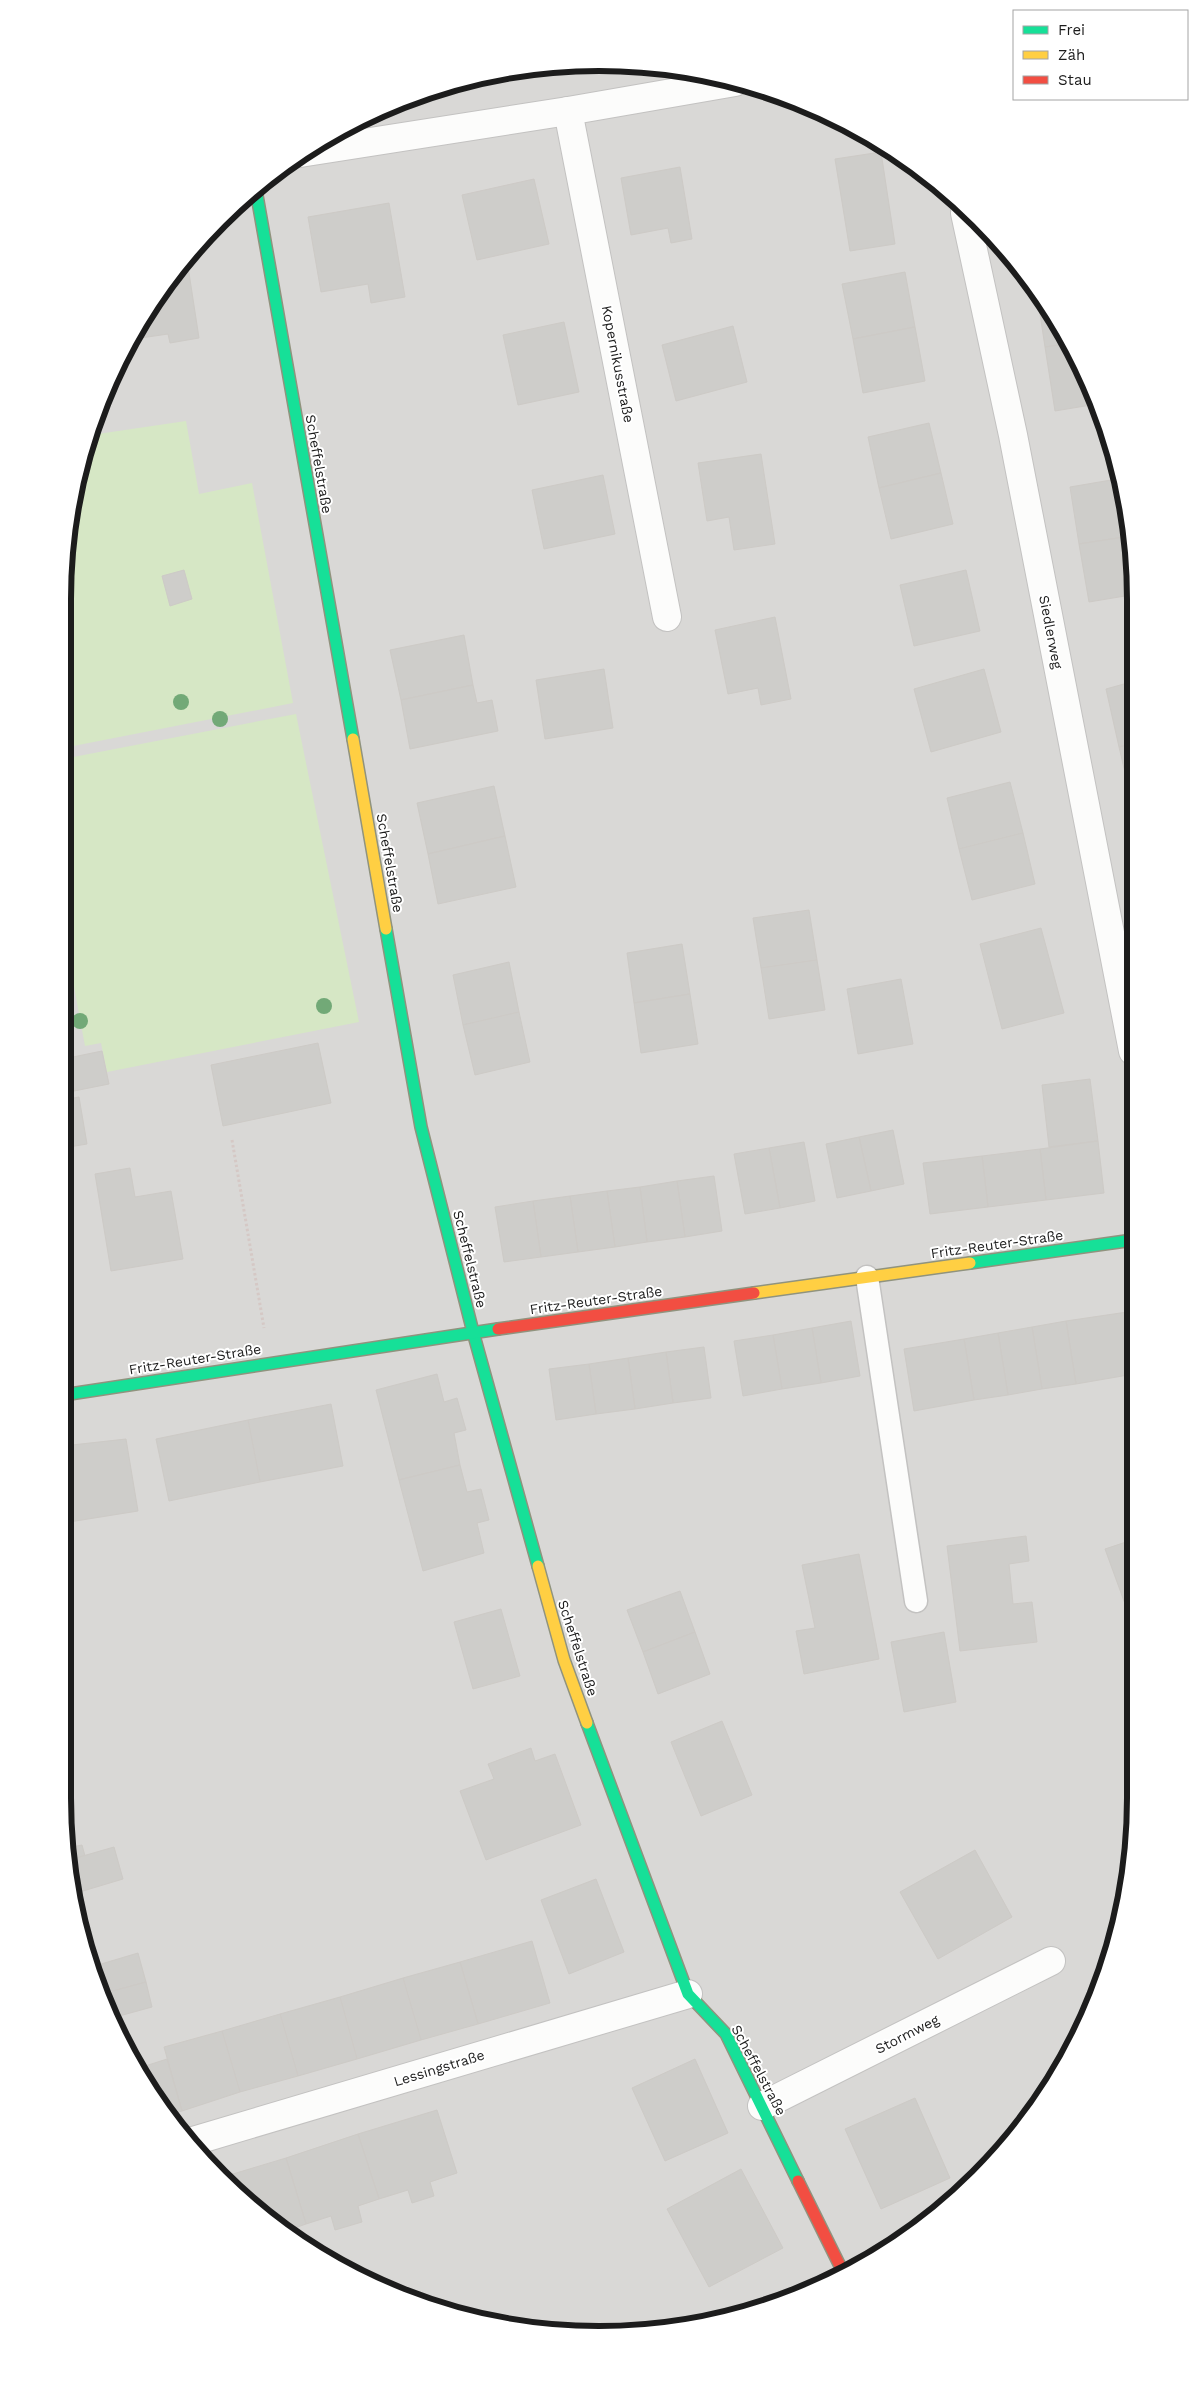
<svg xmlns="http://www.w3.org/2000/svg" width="1198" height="2397" viewBox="0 0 1198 2397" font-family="'Work Sans',sans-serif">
<rect width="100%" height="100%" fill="#eae9e5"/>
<polygon fill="#d9d8d6" points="599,63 704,73 805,103 926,174 1025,273 1095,393 1131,529 1135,1798 1125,1903 1095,2004 1045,2096 1002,2152 925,2224 837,2279 771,2306 669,2330 599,2334 494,2324 394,2294 331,2262 245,2201 174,2125 134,2066 91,1971 73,1902 63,1798 63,599 73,494 103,393 153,301 220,219 301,153 394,103 495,73"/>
<polygon fill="#d8d8d6" points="63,1014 70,1052 63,1054 66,1065 63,1065"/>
<g fill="#d6e7c5">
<polygon points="186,421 199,494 252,483 293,703 63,748 63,599 73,494 91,435"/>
<polygon points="296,714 359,1022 107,1072 101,1043 85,1046 63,927 63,759"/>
</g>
<g fill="#cecdca" stroke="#cdcac6">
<polygon points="881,152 895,244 850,251 835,159"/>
<polygon points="680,167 692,239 671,243 668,228 631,235 621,178"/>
<polygon points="534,179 549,244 477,260 462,195"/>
<polygon points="389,203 405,297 371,303 368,284 321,292 308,217"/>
<polygon points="187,260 199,338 170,343 168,334 134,339 153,301"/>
<polygon points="905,272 915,327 853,339 842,284"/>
<polygon points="1037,294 1066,344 1045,347"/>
<polygon points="564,322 579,392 518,405 503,335"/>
<polygon points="733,326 747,382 676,401 662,345"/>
<polygon points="915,327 925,381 863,393 853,339"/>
<polygon points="1066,344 1095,393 1097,404 1055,411 1045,347"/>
<polygon points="929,423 941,473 879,488 868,437"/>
<polygon points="761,454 775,544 734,550 729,517 707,521 698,463"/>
<polygon points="941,473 953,524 891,539 879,488"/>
<polygon points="603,475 615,534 544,549 532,490"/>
<polygon points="1117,479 1131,536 1079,544 1070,487"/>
<polygon points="1131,536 1131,595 1089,602 1079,544"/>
<polygon points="184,570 192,599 170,606 162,576"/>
<polygon points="966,570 980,631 914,646 900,585"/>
<polygon points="775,617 791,699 761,705 758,688 728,694 715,630"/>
<polygon points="464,635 473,685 401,700 390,650"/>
<polygon points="604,669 613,728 545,739 536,680"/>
<polygon points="984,669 1001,732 931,752 914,689"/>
<polygon points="1131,682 1132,744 1119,747 1106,689"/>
<polygon points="473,685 477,703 492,700 498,731 410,749 401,700"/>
<polygon points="1132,744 1132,802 1119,747"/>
<polygon points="1010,782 1023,833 959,849 947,798"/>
<polygon points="494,786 505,836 428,854 417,803"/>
<polygon points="1023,833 1035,884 972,900 959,849"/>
<polygon points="505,836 516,887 438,904 428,854"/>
<polygon points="809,910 817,960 761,968 753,918"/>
<polygon points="1041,928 1064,1013 1002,1029 980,944"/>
<polygon points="682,944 690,994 634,1003 627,953"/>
<polygon points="817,960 825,1010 769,1019 761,968"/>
<polygon points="509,962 519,1012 463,1025 453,975"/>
<polygon points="901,979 913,1044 858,1054 847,989"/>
<polygon points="690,994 698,1044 641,1053 634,1003"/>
<polygon points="519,1012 530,1062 475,1075 463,1025"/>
<polygon points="318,1043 331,1103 223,1126 211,1065"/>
<polygon points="102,1051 109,1084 74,1091 68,1058"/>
<polygon points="1090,1079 1098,1141 1049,1147 1042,1085"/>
<polygon points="79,1097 87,1144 63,1148 63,1100"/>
<polygon points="893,1130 904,1184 871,1191 859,1137"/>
<polygon points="859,1137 871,1191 837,1198 826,1144"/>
<polygon points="1098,1141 1104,1193 1046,1200 1040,1149"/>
<polygon points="804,1142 815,1201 780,1208 769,1148"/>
<polygon points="769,1148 780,1208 745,1214 734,1154"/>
<polygon points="1040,1149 1046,1200 988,1207 982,1156"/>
<polygon points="982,1156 988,1207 930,1214 923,1163"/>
<polygon points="130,1168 135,1197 171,1191 183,1259 111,1271 95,1174"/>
<polygon points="714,1176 722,1231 685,1237 677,1181"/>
<polygon points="677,1181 685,1237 647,1242 640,1187"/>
<polygon points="640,1187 647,1242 615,1247 607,1191"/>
<polygon points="607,1191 615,1247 578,1252 570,1196"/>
<polygon points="570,1196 578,1252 541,1257 533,1201"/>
<polygon points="533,1201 541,1257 504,1262 495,1207"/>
<polygon points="1134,1311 1134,1374 1076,1384 1066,1321"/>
<polygon points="851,1321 860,1376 821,1383 812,1328"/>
<polygon points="1066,1321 1076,1384 1042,1389 1032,1327"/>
<polygon points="1032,1327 1042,1389 1008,1395 998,1333"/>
<polygon points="812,1328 821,1383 782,1389 773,1335"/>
<polygon points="998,1333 1008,1395 974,1400 964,1339"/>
<polygon points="773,1335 782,1389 743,1396 734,1341"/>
<polygon points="964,1339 974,1400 914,1411 904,1349"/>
<polygon points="704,1347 711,1398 673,1403 666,1352"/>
<polygon points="666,1352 673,1403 635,1409 628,1358"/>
<polygon points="628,1358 635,1409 596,1414 589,1364"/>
<polygon points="589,1364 596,1414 556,1420 549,1369"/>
<polygon points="437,1374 444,1402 457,1398 466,1430 454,1433 460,1465 399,1480 376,1390"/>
<polygon points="331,1404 343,1466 260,1482 248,1420"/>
<polygon points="248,1420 260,1482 169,1501 156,1439"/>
<polygon points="126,1439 138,1511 63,1523 63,1446"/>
<polygon points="460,1465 467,1492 481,1489 489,1520 477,1523 484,1553 423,1571 399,1480"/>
<polygon points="1026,1536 1029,1561 1009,1564 1013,1604 1032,1602 1037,1642 960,1651 947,1546"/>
<polygon points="1135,1539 1135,1622 1132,1623 1105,1549"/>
<polygon points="859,1554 879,1659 804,1674 796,1631 815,1628 802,1565"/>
<polygon points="680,1591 695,1632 643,1652 627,1610"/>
<polygon points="501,1609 520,1676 473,1689 454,1622"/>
<polygon points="695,1632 710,1674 658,1694 643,1652"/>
<polygon points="944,1632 956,1702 904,1712 891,1642"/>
<polygon points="1135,1685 1135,1703 1129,1687"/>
<polygon points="722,1721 752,1795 701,1816 671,1742"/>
<polygon points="531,1748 535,1761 555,1754 581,1825 486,1860 460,1791 494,1779 488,1764"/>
<polygon points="69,1836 72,1847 82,1845 85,1856 69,1860 66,1837"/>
<polygon points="114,1847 123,1879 73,1894 82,1936 73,1902 69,1860"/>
<polygon points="975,1850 1012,1917 938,1959 900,1892"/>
<polygon points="596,1879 624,1952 569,1974 541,1900"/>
<polygon points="82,1936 91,1967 138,1953 146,1982 102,1994 91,1971"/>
<polygon points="532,1941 550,2003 478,2024 460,1962"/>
<polygon points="460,1962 478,2024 421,2040 403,1978"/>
<polygon points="403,1978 421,2040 357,2059 340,1997"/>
<polygon points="146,1982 152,2007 112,2018 102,1994"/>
<polygon points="340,1997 357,2059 298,2076 280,2014"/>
<polygon points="280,2014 298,2076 240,2092 222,2031"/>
<polygon points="222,2031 240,2092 182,2111 164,2047"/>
<polygon points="167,2059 182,2111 167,2115 141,2076 139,2068"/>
<polygon points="695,2059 728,2133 665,2161 632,2088"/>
<polygon points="915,2098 950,2178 881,2209 845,2129"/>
<polygon points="437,2110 457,2173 430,2182 434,2196 412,2203 408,2190 379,2199 358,2134"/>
<polygon points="358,2134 379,2199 358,2206 362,2222 335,2230 331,2216 306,2224 286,2158"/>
<polygon points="286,2158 306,2224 286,2231 245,2201 223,2177"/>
<polygon points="741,2169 783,2248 709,2287 667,2209"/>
</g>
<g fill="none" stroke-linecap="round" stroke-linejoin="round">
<defs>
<polyline id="lane" points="867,1277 916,1601"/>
<g id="street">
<polyline points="568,111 667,617"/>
<polyline points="300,153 568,111 735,82"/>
<polyline points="965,213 1013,435 1133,1051"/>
<polyline points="762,2106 1051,1961"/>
<polyline points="190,2142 688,1994"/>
</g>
<g id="fast">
<polyline points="256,190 353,739"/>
<polyline points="386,929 421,1127 473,1332 538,1566"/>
<polyline points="970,1263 1133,1240"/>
<polyline points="63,1395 498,1329"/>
<polyline points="587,1723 688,1994 726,2034 798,2181"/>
</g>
<g id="slow">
<polyline points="353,739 386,929"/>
<polyline points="754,1293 970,1263"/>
<polyline points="538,1566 564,1660 587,1723"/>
</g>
<g id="jam">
<polyline points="498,1329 754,1293"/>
<polyline points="798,2181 844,2274"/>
</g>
</defs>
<use href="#lane" stroke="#c3c2c1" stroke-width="25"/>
<use href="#street" stroke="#c3c2c1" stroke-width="30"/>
<use href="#fast" stroke="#90937e" stroke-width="14"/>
<use href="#slow" stroke="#90937e" stroke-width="14"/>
<use href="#jam" stroke="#90937e" stroke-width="14"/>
<polyline stroke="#d5c8c5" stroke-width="3" stroke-dasharray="2.5 2.5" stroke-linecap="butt" points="232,1140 264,1328"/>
<use href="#lane" stroke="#fcfcfb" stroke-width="22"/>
<use href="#street" stroke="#fcfcfb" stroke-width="28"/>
<use href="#fast" stroke="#16e098" stroke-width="11"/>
<use href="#slow" stroke="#ffcf43" stroke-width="11"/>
<use href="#jam" stroke="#f24e42" stroke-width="11"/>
</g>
<g fill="#72a977">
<circle cx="181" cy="702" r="8"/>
<circle cx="220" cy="719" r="8"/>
<circle cx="324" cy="1006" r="8"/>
<circle cx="80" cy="1021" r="8"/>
</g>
<g text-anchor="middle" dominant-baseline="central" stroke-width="4" stroke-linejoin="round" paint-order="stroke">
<g font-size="14" fill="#1c1c1c" stroke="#fff">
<text transform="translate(618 364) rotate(79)">Kopernikusstraße</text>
<text transform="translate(319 464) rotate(80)">Scheffelstraße</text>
<text transform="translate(1051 632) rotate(79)">Siedlerweg</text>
<text transform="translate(390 863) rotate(80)">Scheffelstraße</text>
<text transform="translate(997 1244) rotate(-8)">Fritz-Reuter-Straße</text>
<text transform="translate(470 1259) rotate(76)">Scheffelstraße</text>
<text transform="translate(596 1300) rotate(-8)">Fritz-Reuter-Straße</text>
<text transform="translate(195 1359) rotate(-9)">Fritz-Reuter-Straße</text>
<text transform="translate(578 1648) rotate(72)">Scheffelstraße</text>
<text transform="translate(907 2034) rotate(-27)">Stormweg</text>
<text transform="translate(439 2068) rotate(-17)">Lessingstraße</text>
<text transform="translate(759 2070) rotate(62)">Scheffelstraße</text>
</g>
</g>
<path d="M0 0H1198V2397H0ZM599 71H599A528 528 0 0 1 1127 599V1798A528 528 0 0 1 599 2326H599A528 528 0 0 1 71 1798V599A528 528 0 0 1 599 71Z" fill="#fff" fill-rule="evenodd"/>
<path fill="none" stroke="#1c1c1c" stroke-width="6" d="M599 71H599A528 528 0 0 1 1127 599V1798A528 528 0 0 1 599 2326H599A528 528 0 0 1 71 1798V599A528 528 0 0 1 599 71Z"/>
<rect x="1013" y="10" width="175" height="90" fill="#ffffff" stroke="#a4a4a4"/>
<rect x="1023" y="26" width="25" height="8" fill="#16e098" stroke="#a4a4a4"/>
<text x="1058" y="35" font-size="15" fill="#1c1c1c">Frei</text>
<rect x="1023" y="51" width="25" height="8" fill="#ffcf43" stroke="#a4a4a4"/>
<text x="1058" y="60" font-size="15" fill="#1c1c1c">Zäh</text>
<rect x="1023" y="76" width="25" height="8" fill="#f24e42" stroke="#a4a4a4"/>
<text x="1058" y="85" font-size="15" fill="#1c1c1c">Stau</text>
</svg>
